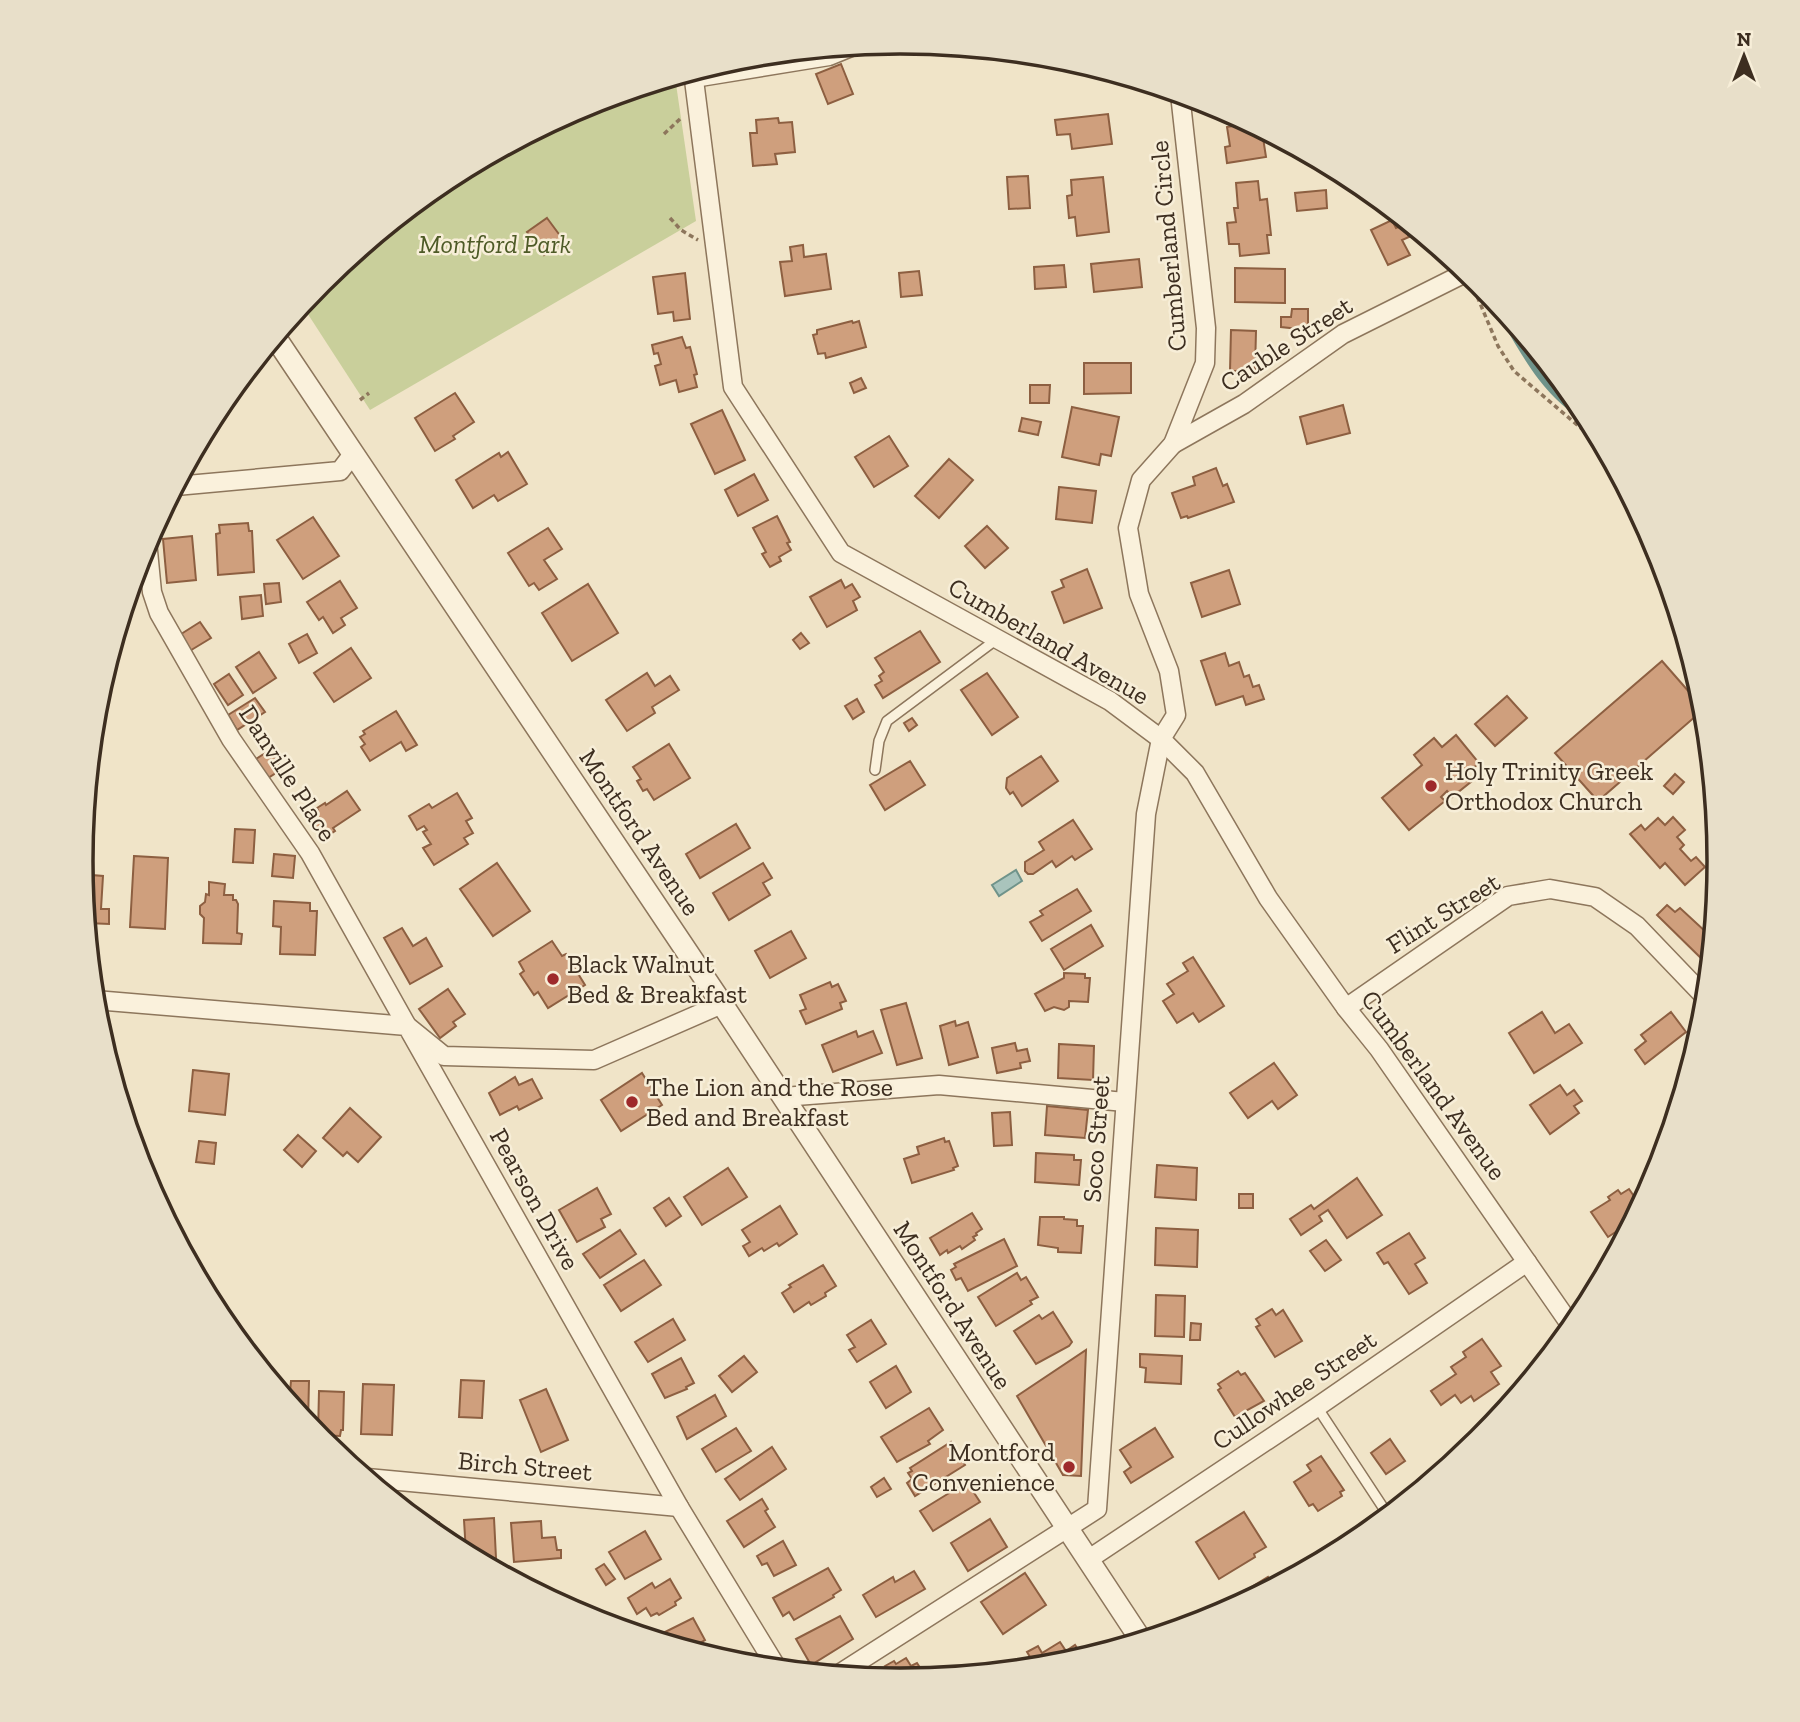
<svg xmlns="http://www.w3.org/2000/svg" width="1800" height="1722" viewBox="0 0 1800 1722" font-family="'Zilla Slab',serif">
<rect width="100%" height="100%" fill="#f0e4c8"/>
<polygon fill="#c9cf9b" points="675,77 696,221 370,410 302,305 321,282 445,180 587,104"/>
<polygon fill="#a9c4bc" stroke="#6f938a" stroke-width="2" points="1016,870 1022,881 999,896 992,885"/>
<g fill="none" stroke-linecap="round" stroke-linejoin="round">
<path stroke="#6f938a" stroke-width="6" d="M1508 316 1507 324C1527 359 1550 399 1588 419"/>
</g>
<g fill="#cf9f7d" stroke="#8d5f41" stroke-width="2">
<polygon points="841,64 853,94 828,104 816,74"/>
<polygon points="1108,114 1112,144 1072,149 1070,134 1057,135 1055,120"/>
<polygon points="778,118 779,123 792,122 795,152 775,154 777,164 753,166 750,133 757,133 756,120"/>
<polygon points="1249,123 1262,131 1266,157 1227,163 1225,147 1230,146 1227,127"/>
<polygon points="1028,176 1030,208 1009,209 1007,177"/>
<polygon points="1103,177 1109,232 1077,236 1075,217 1069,218 1067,196 1072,195 1071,180"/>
<polygon points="1258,181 1260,200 1267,199 1271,235 1267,235 1269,253 1240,256 1239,244 1229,244 1227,223 1236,222 1234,208 1238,208 1236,183"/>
<polygon points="1326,190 1327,208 1297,211 1295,193"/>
<polygon points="547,218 564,241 544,255 527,232"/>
<polygon points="1392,220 1396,228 1403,225 1409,237 1402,240 1410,255 1388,265 1371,230"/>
<polygon points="803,245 804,257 826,254 831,289 785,296 780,262 792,261 790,247"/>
<polygon points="1139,259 1142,287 1094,292 1091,264"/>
<polygon points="1064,265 1066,287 1035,289 1034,267"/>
<polygon points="1235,268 1285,269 1285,303 1235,302"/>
<polygon points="919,271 922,295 901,297 899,273"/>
<polygon points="685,273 690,319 674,321 673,312 658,314 653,277"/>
<polygon points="1292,309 1308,309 1308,330 1281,327 1281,317 1291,317"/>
<polygon points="852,321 853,323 859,321 866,347 826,358 825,353 818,354 813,335 817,334 817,330"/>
<polygon points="1231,330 1256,331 1255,371 1230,371"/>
<polygon points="682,337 686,348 690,347 697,374 694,375 697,387 679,392 676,380 660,385 655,366 661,364 658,353 654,354 652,345"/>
<polygon points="1084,363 1131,363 1131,393 1084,394"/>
<polygon points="861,378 866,388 854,393 850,383"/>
<polygon points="1030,385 1050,385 1049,403 1030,403"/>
<polygon points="455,393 474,422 453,436 455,439 435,451 415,418"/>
<polygon points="1343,405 1350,433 1307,444 1300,417"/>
<polygon points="1072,407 1119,417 1111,456 1101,454 1099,465 1062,457"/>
<polygon points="722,410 745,460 715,474 691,424"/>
<polygon points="1022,418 1041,422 1038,435 1019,431"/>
<polygon points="889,436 908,466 874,487 855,457"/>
<polygon points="508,452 527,484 498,501 494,495 473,508 456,480 499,453 501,457"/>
<polygon points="949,459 973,480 939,518 915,496"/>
<polygon points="1216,468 1223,486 1227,484 1234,502 1188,518 1187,516 1181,518 1172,493 1195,485 1193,477"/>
<polygon points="754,474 768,500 738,516 725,490"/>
<polygon points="1059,487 1096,491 1092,523 1056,519"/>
<polygon points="777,516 790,542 787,543 791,550 779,557 781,561 770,567 762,554 766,552 753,528"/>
<polygon points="313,517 339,556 303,579 277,540"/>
<polygon points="248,523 249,531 252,531 254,572 218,575 216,534 220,533 219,525"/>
<polygon points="987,526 1008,548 985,568 965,546"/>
<polygon points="548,528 562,549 544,560 557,579 539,590 534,583 529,586 508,553"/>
<polygon points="192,536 196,580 167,583 163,539"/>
<polygon points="1087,569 1102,608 1064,623 1052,592 1064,587 1061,580"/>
<polygon points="1229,570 1240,604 1202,617 1191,583"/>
<polygon points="841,580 845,588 852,584 860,597 853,601 857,610 827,627 810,597"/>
<polygon points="340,581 357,608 341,618 345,625 333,633 323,617 319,620 307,602"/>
<polygon points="279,583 281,602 266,604 264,584"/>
<polygon points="588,584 618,633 572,661 542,613"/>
<polygon points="261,595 263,616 242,619 240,597"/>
<polygon points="200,622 211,638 188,652 178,636"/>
<polygon points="920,631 940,662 883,698 875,685 882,681 879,676 884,672 875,658"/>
<polygon points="801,633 809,643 800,649 793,640"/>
<polygon points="307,634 317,653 299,663 289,644"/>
<polygon points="351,648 371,678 334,702 314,673"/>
<polygon points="259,652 276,678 253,693 236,667"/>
<polygon points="1225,653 1229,666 1239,662 1244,677 1249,675 1253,687 1259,685 1264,699 1246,705 1243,696 1216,705 1201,661"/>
<polygon points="1662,661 1704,709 1598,801 1555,753"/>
<polygon points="647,673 655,686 670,676 679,690 652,707 655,713 627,731 606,700"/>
<polygon points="987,673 1018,717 992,735 961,690"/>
<polygon points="229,674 243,695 228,705 214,684"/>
<polygon points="1507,696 1527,718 1495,746 1475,724"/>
<polygon points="255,698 265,712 237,730 228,715"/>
<polygon points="857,699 864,712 853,719 845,706"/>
<polygon points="396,711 417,745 406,751 401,742 370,761 361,747 365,744 360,737 365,734 363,731"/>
<polygon points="912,718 917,725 909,731 904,723"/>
<polygon points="1456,735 1479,763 1466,774 1472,781 1452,797 1447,791 1441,797 1445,801 1409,830 1382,798 1422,765 1414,755 1434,738 1442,747"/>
<polygon points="669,744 690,778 654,800 647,789 643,791 637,781 641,779 633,767"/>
<polygon points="270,750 282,769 268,778 256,759"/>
<polygon points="1041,756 1058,781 1022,806 1013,792 1010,794 1006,788 1007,778"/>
<polygon points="910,761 925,785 885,810 870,785"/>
<polygon points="1675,774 1684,782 1673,794 1664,786"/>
<polygon points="347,791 360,810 333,828 335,831 323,839 308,817 318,810 317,808 325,803 326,805"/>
<polygon points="457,793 472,818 466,821 473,833 464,838 468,844 434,865 423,848 431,844 423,832 427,830 424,826 417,830 409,816 429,804 432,808"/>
<polygon points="1673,817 1685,830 1677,837 1684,845 1680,849 1691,861 1696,857 1705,867 1685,885 1665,863 1660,868 1630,834 1641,825 1645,830 1658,818 1665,825"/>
<polygon points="1073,820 1092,849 1075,860 1072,856 1056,867 1052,861 1033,874 1028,874 1025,871 1025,862 1044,850 1039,842"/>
<polygon points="736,824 750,848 700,878 686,854"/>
<polygon points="235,829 255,830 253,863 233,862"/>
<polygon points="274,854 295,856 293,878 272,876"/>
<polygon points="134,856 168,858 165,929 130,927"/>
<polygon points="497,863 530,911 493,936 460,889"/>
<polygon points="763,863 772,878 763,883 770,895 729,920 713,893"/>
<polygon points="82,870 92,870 92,875 103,876 101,909 109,909 109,924 87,923"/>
<polygon points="209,882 225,884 224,895 233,895 233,900 236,900 238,904 237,933 242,934 241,944 203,943 204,918 200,914 200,906 205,902 206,894 209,895"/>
<polygon points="1077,889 1091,911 1042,941 1030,922 1043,915 1040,911"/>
<polygon points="274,901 310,903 310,911 317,911 315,955 280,954 281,927 273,926"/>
<polygon points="1667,905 1675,912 1680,908 1707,933 1712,930 1708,965 1657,915"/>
<polygon points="1091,925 1103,946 1064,970 1051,949"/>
<polygon points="402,928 413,946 426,938 442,966 410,984 384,938"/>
<polygon points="791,931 806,958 770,978 755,951"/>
<polygon points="552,941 562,956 566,954 585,985 548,1008 538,992 534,995 520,974 524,971 519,962"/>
<polygon points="1193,957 1224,1006 1199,1022 1193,1013 1177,1023 1163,1001 1174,994 1167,984 1188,971 1183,963"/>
<polygon points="1064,973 1085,974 1085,978 1090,978 1088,1002 1069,1001 1069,1007 1064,1010 1054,1007 1045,1011 1035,994 1064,978"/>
<polygon points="830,982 832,987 838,984 846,1001 840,1003 842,1009 806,1024 800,1011 806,1009 800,995"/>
<polygon points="448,989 465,1014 453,1022 456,1026 440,1038 419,1009"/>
<polygon points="906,1003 922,1058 897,1065 881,1010"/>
<polygon points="1542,1012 1555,1033 1569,1024 1582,1043 1534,1073 1509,1033"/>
<polygon points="1671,1012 1686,1032 1645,1064 1635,1050 1646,1041 1641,1035"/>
<polygon points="955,1021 956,1026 968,1022 978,1057 949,1065 940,1026"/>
<polygon points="856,1031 858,1037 873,1031 882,1053 833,1072 822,1045"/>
<polygon points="1015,1043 1017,1051 1027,1049 1030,1061 1020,1063 1021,1068 997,1073 992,1048"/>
<polygon points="1059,1044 1094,1046 1093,1080 1058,1078"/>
<polygon points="1274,1063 1297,1095 1278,1109 1272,1101 1248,1118 1230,1093"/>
<polygon points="193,1070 229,1074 225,1115 189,1111"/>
<polygon points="642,1073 662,1105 621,1131 601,1100"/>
<polygon points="515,1077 519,1085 532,1079 542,1098 519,1110 517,1106 500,1115 489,1093"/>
<polygon points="1560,1085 1567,1095 1574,1090 1582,1101 1574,1106 1579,1113 1550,1134 1530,1105"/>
<polygon points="1047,1106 1088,1110 1085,1138 1045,1135"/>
<polygon points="350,1108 381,1137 358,1162 347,1152 343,1156 323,1138"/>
<polygon points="1010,1112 1012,1145 994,1146 992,1113"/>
<polygon points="298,1135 316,1151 302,1167 284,1150"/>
<polygon points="944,1138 945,1142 949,1141 958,1166 953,1168 954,1170 912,1183 904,1159 919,1154 917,1147"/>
<polygon points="199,1141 216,1143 214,1164 196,1162"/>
<polygon points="1036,1153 1074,1155 1074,1160 1081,1160 1079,1185 1035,1182"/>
<polygon points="1157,1165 1197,1168 1196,1200 1155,1197"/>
<polygon points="728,1168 747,1197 702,1225 684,1197"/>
<polygon points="1357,1178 1382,1215 1347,1238 1328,1210 1319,1216 1322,1221 1301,1235 1290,1219 1311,1205 1314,1209"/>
<polygon points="597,1188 611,1214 601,1219 605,1227 577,1242 559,1210"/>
<polygon points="1629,1189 1640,1205 1631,1222 1608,1237 1591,1212 1610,1200 1608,1197 1618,1190 1621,1194"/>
<rect x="1239" y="1194" width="14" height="14"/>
<polygon points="669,1198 681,1216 666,1226 654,1208"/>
<polygon points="780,1206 797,1234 779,1246 777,1243 764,1251 762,1248 749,1256 743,1246 750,1242 742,1230"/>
<polygon points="972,1213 982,1229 976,1233 977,1235 973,1237 975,1240 962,1249 960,1246 948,1253 947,1250 940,1255 930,1238"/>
<polygon points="1040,1217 1064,1217 1064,1219 1077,1220 1077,1226 1083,1226 1081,1253 1058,1252 1058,1248 1038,1245"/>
<polygon points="1156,1228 1198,1230 1197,1267 1155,1265"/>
<polygon points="620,1230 636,1254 600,1278 583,1254"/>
<polygon points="1409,1233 1425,1258 1415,1264 1427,1283 1409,1294 1388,1262 1384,1264 1377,1253"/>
<polygon points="1004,1239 1017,1266 968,1291 961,1278 956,1280 951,1270 956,1267 954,1264"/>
<polygon points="1326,1240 1341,1260 1325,1271 1310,1251"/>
<polygon points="644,1260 661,1285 621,1311 604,1285"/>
<polygon points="823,1265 836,1286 825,1293 826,1296 811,1305 809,1302 794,1312 782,1293 791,1287 789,1285"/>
<polygon points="1017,1273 1021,1280 1026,1277 1038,1297 1030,1301 1032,1304 996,1326 978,1297"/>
<polygon points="1156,1295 1185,1296 1184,1337 1155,1336"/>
<polygon points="1272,1309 1276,1315 1283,1310 1302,1341 1275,1357 1256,1327 1260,1325 1256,1319"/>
<polygon points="1053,1312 1072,1342 1069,1346 1036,1364 1014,1331 1039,1315 1042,1319"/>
<polygon points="673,1319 685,1340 648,1362 635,1342"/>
<polygon points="871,1320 886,1344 857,1362 849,1350 855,1347 847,1335"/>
<polygon points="1191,1323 1201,1324 1200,1340 1190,1340"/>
<polygon points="1482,1339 1501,1366 1491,1372 1499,1384 1474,1401 1471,1396 1461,1403 1455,1395 1441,1405 1431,1391 1456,1374 1451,1367 1466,1357 1463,1352"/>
<polygon points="1086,1350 1081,1476 1063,1475 1017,1396"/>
<polygon points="1140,1354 1182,1356 1181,1384 1145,1382 1146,1368 1140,1367"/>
<polygon points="744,1356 757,1372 732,1392 719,1376"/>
<polygon points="681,1358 694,1383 686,1387 687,1389 665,1398 652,1374"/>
<polygon points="896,1366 911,1392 886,1408 870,1382"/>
<polygon points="1238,1371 1241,1375 1245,1373 1264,1401 1235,1417 1218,1390 1221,1388 1218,1384"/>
<polygon points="461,1380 484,1381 482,1418 459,1417"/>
<polygon points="291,1381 309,1381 308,1424 281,1392 290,1392"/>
<polygon points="363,1384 394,1385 392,1435 361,1434"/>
<polygon points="546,1389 568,1440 541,1452 520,1400"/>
<polygon points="319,1391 344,1392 343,1430 341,1430 340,1436 318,1435"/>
<polygon points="715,1395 726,1416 687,1439 677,1417"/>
<polygon points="929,1408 943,1430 928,1441 930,1444 897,1462 881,1437"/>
<polygon points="736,1428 751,1451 716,1472 702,1449"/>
<polygon points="1155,1428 1173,1457 1131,1483 1124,1472 1131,1467 1120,1450"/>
<polygon points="1390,1439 1405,1461 1386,1474 1371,1453"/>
<polygon points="951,1442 965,1465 915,1496 907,1483 912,1479 908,1473 912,1471 910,1468"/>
<polygon points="772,1447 786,1469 740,1500 725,1479"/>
<polygon points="1321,1456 1344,1490 1340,1492 1342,1496 1318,1511 1313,1504 1309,1506 1294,1482 1311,1471 1307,1465"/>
<polygon points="884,1478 891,1489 877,1497 871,1487"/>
<polygon points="967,1482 980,1502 933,1531 920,1511"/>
<polygon points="762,1499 768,1509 765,1511 775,1527 744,1547 727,1521"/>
<polygon points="1244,1512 1266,1547 1254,1554 1255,1557 1219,1579 1196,1542"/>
<polygon points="494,1518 496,1558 477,1559 466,1553 464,1520"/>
<polygon points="990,1519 1007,1547 968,1571 951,1543"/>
<polygon points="541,1521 542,1538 555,1537 557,1550 561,1550 561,1558 514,1562 511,1523"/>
<polygon points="439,1522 440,1538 422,1523"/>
<polygon points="645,1531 661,1559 625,1579 609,1552"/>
<polygon points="783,1541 796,1565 774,1576 767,1563 762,1565 757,1556"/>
<polygon points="1313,1556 1317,1562 1295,1574 1291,1569"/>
<polygon points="604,1564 615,1579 606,1585 596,1569"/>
<polygon points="828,1568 841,1590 833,1595 834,1597 794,1620 789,1612 783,1616 773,1598"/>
<polygon points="914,1571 925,1589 876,1617 863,1595 893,1577 895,1582"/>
<polygon points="1025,1573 1046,1605 1003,1634 981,1602"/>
<polygon points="1268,1577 1273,1586 1226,1611 1222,1605"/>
<polygon points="670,1579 681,1598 675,1602 676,1605 659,1615 657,1613 651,1616 646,1608 637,1614 628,1598 652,1583 655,1588"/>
<polygon points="840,1616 853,1639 811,1665 796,1639"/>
<polygon points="693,1618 705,1640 689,1649 665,1641 661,1634"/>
<polygon points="1060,1642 1066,1651 1075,1645 1083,1657 1059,1664 1036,1667 1027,1652 1038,1646 1042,1653"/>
<polygon points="906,1658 911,1666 917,1663 926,1677 900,1680 880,1678 888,1671 885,1666 894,1661 896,1664"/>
</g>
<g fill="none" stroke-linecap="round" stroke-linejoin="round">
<defs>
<g id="service">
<polyline points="875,770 879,741 887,721 997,639"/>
<polyline points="1317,1407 1388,1515"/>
</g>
<g id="minor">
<polyline points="693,72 733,387 841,553 1110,701 1161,739 1195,773 1268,898 1346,1008 1379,1049 1572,1327"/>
<polyline points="694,78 829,56 851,47"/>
<polyline points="1173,444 1244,404 1343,334 1467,272"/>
<polyline points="176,486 340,471 353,454"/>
<polyline points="147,541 152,592 159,613 231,739 310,853 407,1026 444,1056 594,1060 722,1004"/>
<polyline points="95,1000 407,1026 679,1507 777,1668"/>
<polyline points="1346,1008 1508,896 1550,889 1595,897 1637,926 1706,998"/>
<polyline points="783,1097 939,1085 1125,1102"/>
<polyline points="367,1478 679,1507"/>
<polyline points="1089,1559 1317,1407 1527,1262"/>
<polyline points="839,1674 1097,1509 1146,814 1161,739 1176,715 1169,671 1139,594 1128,528 1141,480 1173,444 1205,363 1206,328 1180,94"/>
</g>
<polyline id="tertiary" points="275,337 722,1004 1141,1640"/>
</defs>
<use href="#service" stroke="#8d765c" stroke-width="12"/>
<use href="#minor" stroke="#8d765c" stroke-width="21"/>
<use href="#tertiary" stroke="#8d765c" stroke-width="24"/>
<g stroke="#8d765c" stroke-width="3.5" stroke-dasharray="5 3.5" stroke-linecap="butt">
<polyline points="664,134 680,119"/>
<polyline points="670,218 681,230 698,240"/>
<polyline points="1474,289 1498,346 1514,371 1603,447"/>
<polyline points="360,400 369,393"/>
</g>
<use href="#service" stroke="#faf1dc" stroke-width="9"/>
<use href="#minor" stroke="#faf1dc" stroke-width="18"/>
<use href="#tertiary" stroke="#faf1dc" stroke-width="21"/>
</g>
<g fill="#9e2a2b" stroke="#f7eed8" stroke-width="2.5">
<circle cx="1431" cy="786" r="7"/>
<circle cx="553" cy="979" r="7"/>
<circle cx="632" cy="1102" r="7"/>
<circle cx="1069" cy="1467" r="7"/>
</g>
<g text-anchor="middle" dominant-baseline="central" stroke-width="5" stroke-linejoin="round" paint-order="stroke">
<g font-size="26" font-style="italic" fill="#4d5a26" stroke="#f7eed8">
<text x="495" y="244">Montford Park</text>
</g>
<g font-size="26" fill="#3d2e20" stroke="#f7eed8">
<text transform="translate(1168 246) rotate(-95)">Cumberland Circle</text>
<text transform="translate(1286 344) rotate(-33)">Cauble Street</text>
<text transform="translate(1049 641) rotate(30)">Cumberland Avenue</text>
<text transform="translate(288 773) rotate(57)">Danville Place</text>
<text transform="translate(640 832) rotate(56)">Montford Avenue</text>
<text transform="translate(1443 913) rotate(-32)">Flint Street</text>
<text transform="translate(1434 1085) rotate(54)">Cumberland Avenue</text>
<text transform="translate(1096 1139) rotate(-86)">Soco Street</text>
<text transform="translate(535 1199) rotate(61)">Pearson Drive</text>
<text transform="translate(953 1305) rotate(57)">Montford Avenue</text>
<text transform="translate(1294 1390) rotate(-34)">Cullowhee Street</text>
<text transform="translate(525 1466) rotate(5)">Birch Street</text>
</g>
<g font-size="26" fill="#3d2e20" stroke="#f7eed8" text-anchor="start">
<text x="1445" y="771">Holy Trinity Greek<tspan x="1445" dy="30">Orthodox Church</tspan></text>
<text x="567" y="964">Black Walnut<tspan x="567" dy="30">Bed &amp; Breakfast</tspan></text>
<text x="646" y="1087">The Lion and the Rose<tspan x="646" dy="30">Bed and Breakfast</tspan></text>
<text x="1055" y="1452" text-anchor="end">Montford<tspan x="1055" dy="30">Convenience</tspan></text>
</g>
</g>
<path d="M0 0H1800V1722H0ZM93 861a807 807 0 1 1 1614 0a807 807 0 1 1-1614 0Z" fill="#e8dfc9" fill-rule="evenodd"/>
<path fill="none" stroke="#3d2e20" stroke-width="3.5" d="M93 861a807 807 0 1 1 1614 0a807 807 0 1 1-1614 0Z"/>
<g transform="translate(1744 56)" stroke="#f7eed8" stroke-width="5" paint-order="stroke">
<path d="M0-5L12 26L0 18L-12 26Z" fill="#3d2e20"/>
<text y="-10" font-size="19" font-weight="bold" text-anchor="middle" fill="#3d2e20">N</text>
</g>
</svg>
